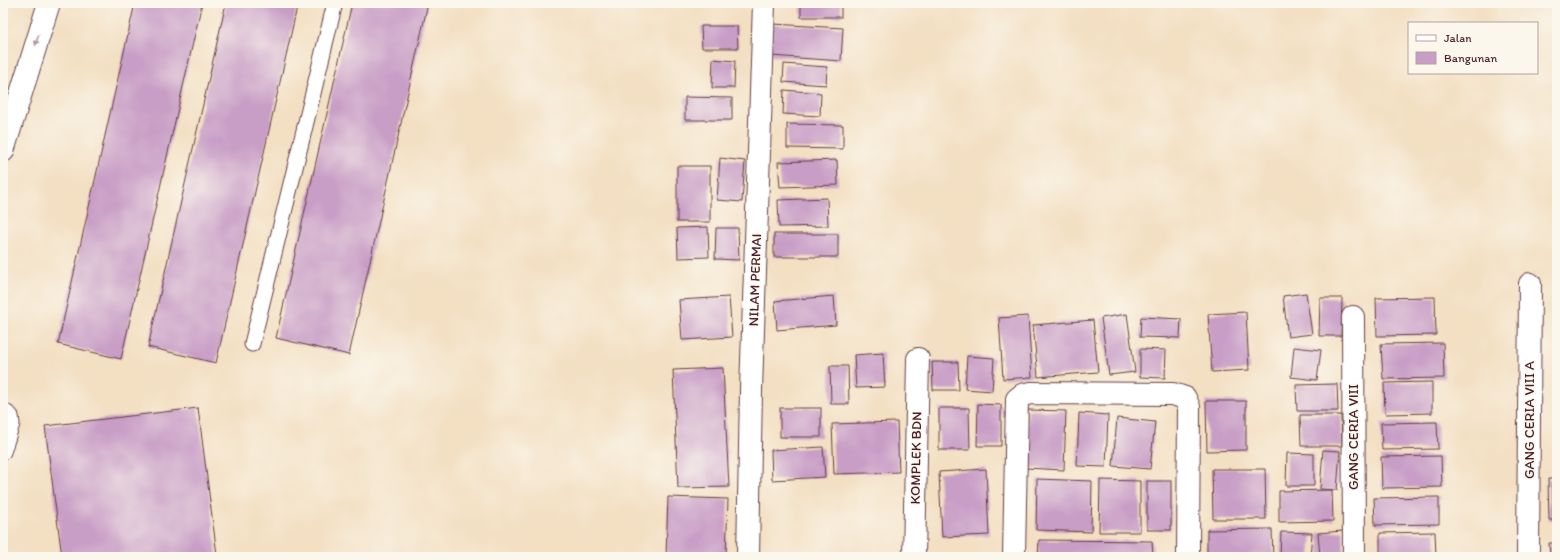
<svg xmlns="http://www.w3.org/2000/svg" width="1560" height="560" viewBox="0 0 1560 560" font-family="Itim,sans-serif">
<rect width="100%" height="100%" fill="#fbf7ec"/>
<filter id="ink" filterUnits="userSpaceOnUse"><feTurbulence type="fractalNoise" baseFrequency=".025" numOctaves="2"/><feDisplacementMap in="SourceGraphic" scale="8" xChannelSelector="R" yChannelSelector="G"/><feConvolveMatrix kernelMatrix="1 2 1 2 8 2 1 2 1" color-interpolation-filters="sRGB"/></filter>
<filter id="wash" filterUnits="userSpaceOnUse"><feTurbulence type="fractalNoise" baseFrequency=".012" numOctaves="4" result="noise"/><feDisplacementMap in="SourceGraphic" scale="16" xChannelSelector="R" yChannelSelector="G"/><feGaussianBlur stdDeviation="0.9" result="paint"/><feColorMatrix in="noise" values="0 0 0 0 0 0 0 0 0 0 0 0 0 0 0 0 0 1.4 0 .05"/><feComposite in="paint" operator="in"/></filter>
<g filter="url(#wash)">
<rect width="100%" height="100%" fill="#f3dfc2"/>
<g id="blocks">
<g fill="#c89dc6">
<polygon points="135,3 202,3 121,359 58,344"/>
<polygon points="226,3 298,3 216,363 148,347"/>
<polygon points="352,3 428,3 349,355 276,338"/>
<polygon points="697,3 723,3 723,6"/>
<rect x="801" y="3" width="40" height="14"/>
<polygon points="773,24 843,28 841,61 771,56"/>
<polygon points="701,26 737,26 738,48 702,48"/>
<polygon points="713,59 735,61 734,88 712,88"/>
<polygon points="784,64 827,67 826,85 783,82"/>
<polygon points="784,90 821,93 820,116 783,114"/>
<polygon points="685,97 732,98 732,120 685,120"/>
<polygon points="787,124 843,125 843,149 787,148"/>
<polygon points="720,158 745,161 742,202 717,200"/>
<polygon points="837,160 838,185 780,187 778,162"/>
<rect x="677" y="166" width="33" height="56"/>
<polygon points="827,198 828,226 779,227 778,200"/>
<polygon points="708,227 709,257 678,258 677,228"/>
<polygon points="716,228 738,228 739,260 715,259"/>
<rect x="774" y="234" width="64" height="23"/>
<polygon points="1306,293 1312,334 1288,337 1283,296"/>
<polygon points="834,296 836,325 777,330 775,301"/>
<polygon points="729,297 732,337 682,340 679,300"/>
<polygon points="1435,297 1436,335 1377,336 1376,298"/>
<polygon points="1320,298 1342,298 1341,336 1319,336"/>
<polygon points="1246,312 1249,370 1212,372 1208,314"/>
<polygon points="1127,314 1135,372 1109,375 1101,318"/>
<polygon points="1028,316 1032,377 1003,379 999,318"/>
<polygon points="1141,317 1181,319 1180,338 1140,337"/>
<polygon points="1093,320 1098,372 1038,377 1033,325"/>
<polygon points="1443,343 1444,378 1383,379 1381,344"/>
<polygon points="1294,347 1321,350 1317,380 1291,377"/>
<polygon points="1140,349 1166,350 1165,378 1140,377"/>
<polygon points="883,353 885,387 856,388 854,355"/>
<polygon points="967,356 994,358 992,391 965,389"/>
<polygon points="932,362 958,362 959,390 933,390"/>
<polygon points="830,366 848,366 849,404 831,404"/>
<polygon points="723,368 729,487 678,488 673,370"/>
<polygon points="1432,382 1432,413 1385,414 1384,383"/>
<polygon points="1337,384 1338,411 1297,411 1296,385"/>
<polygon points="1206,401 1246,401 1246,450 1207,451"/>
<polygon points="978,404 1001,405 1001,446 977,446"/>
<polygon points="198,408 217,555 198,557 62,557 45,426"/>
<rect x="780" y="408" width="41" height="29"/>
<polygon points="939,408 969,408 970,450 939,450"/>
<polygon points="1028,410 1066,411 1064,470 1026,468"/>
<polygon points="1079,413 1108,415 1106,467 1077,466"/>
<polygon points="1300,415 1341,415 1342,446 1301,446"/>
<polygon points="1117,418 1155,422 1150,469 1113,466"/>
<polygon points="897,422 899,472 834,474 832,424"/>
<polygon points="1437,422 1438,449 1382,450 1381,423"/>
<polygon points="823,447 825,477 772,480 771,450"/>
<polygon points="1323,450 1340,451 1337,490 1320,489"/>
<polygon points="1287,453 1314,454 1314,486 1286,486"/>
<polygon points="1441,456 1442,487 1382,488 1381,457"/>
<polygon points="986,469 989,535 942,537 939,472"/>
<polygon points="1212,469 1265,469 1266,519 1213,519"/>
<polygon points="1037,479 1092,481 1091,532 1036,530"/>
<polygon points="1548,479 1557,479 1557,520 1549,520"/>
<polygon points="1100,480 1140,481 1140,532 1099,532"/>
<rect x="1147" y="481" width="24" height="49"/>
<polygon points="1332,490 1333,521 1279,522 1279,491"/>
<polygon points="668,497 728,499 726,557 666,557"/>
<polygon points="1439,497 1439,524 1375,525 1374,498"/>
<polygon points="1272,529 1273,557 1207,557 1207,530"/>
<polygon points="1343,531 1344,557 1320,557 1318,533"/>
<polygon points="1281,532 1312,533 1310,557 1280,557"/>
<polygon points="1435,532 1436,557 1380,557 1380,533"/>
<polygon points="1039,540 1152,541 1153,557 1038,557"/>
<polygon points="1549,543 1557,543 1557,557 1550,557"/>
</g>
</g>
</g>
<g filter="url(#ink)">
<use href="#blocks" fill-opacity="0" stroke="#633c42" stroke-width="1"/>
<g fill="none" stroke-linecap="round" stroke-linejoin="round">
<defs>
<g id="lane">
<polyline points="252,344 335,3"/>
<polyline points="3,410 11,416 12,424 3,452"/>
</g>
<g id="street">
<polyline points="1353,317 1354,557"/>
<polyline points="748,557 751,390 764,3"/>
<polyline points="914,557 918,359"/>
<polyline points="1014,557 1017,399 1022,395 1031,393 1173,394 1185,398 1189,407 1188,557"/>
<polyline points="1528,557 1530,284"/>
</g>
<polyline id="highway" points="3,151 49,3"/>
</defs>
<use href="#lane" stroke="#633c42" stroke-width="17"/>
<use href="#street" stroke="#633c42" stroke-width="24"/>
<use href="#highway" stroke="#633c42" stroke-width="24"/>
<use href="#lane" stroke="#fff" stroke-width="15"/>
<use href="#street" stroke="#fff" stroke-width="22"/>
<use href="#highway" stroke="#fff" stroke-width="22"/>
</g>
<defs><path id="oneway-solid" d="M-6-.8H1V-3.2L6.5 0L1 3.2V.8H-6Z"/></defs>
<use fill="#ae9aa0" href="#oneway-solid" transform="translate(37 40) rotate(107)"/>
</g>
<g text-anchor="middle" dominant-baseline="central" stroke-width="3" stroke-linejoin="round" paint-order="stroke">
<g font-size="14" fill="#4a1f2b" stroke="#fbf7ec">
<text transform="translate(755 280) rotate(-88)">NILAM PERMAI</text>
<text transform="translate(1529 420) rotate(-90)">GANG CERIA VIII A</text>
<text transform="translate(1353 437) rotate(-90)">GANG CERIA VIII</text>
<text transform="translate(916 458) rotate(-89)">KOMPLEK BDN</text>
</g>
</g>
<rect width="1560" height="560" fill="none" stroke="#fbf7ec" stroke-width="16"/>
<rect x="1408" y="22" width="130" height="52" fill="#fbf7ec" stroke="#b4a19f"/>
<rect x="1416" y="35" width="20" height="6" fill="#ffffff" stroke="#b4a19f"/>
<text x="1444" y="42" font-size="12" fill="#4a1f2b">Jalan</text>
<rect x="1416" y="52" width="20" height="12" fill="#c89dc6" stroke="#b4a19f"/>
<text x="1444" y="62" font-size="12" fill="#4a1f2b">Bangunan</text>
</svg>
